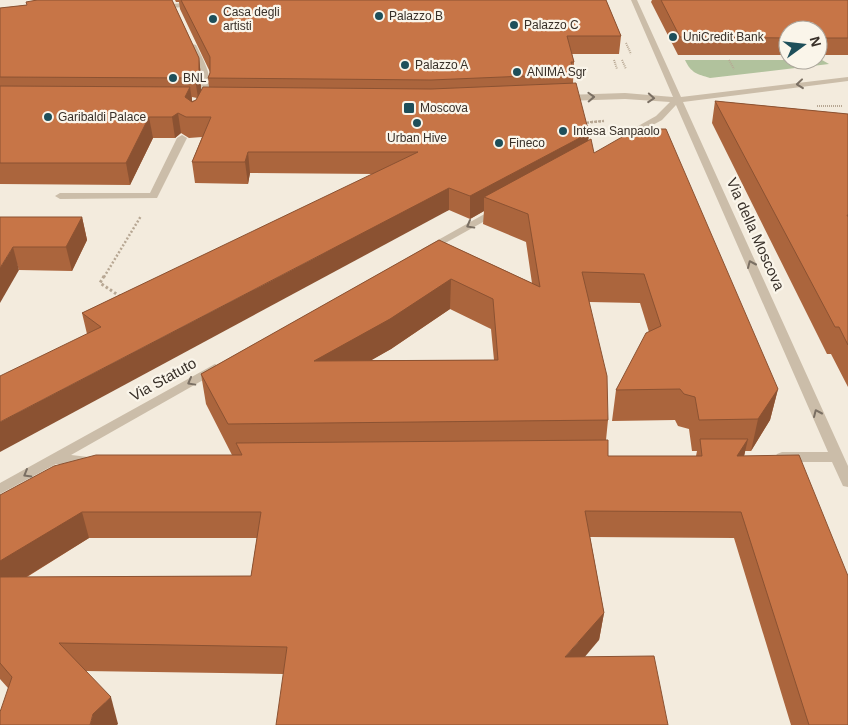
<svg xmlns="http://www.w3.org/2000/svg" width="848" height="725" viewBox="0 0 848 725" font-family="Arial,sans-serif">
<rect width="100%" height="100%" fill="#f3ebdd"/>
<path fill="#b1c29d" d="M685 60H822L829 64 710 78C697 74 691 73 685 60Z"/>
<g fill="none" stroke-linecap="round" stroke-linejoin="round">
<g stroke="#b7a793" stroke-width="2" stroke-dasharray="1 1" stroke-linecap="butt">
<polyline points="626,43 631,54"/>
<polyline points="614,60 617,69"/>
<polyline points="622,60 626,69"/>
<polyline points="729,60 734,69"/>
<polyline points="817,106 843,106"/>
<polyline points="590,122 604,121"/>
</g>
<g stroke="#b7a793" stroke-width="2.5" stroke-dasharray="2 2" stroke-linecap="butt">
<polyline points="583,123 604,121"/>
<polyline points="585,132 606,131"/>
<polyline points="104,277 141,216"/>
</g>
<polyline stroke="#b7a793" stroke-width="3" stroke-dasharray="2.5 2.5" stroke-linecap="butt" points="104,276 100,283 121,297"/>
<polygon fill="#cbbda9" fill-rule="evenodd" points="209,0 231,0 228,2 173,8 170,6 173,4"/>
<path fill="#cbbda9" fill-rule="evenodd" d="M189 43 196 45C206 65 217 83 204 105L201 106 197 103C207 82 198 65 188 45Z"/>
<g fill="#cbbda9" fill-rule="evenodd">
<polygon points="631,0 637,0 681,97 848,77 848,81 683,102 848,466 848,487 843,486 832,462 782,462 777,460 775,457 777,454 782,452 828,452 676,105 662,120 627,139 624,138 624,134 656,116 670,102 625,99 565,101 561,98 565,95 625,93 673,97"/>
<polygon points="182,135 187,138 157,198 60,199 55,196 60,193 150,193 177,138"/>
<polygon points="497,207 502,210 501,212 431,251 423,251 422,249"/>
<polygon points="215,364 221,368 219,371 71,455 97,458 99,461 97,464 56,464 0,494 0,483"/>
</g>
</g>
<g fill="#ab653d" fill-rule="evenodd">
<path d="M35 0H172L199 58 201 77V90L209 87 208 78 210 72 180 9 179 2H176L175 0H606L621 36 619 54H572L574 62 573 83 589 133 588 141 594 153 778 389 770 420 751 451H745L744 456 848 725H791L734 538 590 537 604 613 599 640 283 674 85 671 118 724 8 688 0 679V495L232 455 206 404 201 374 439 240 532 283 526 242 483 224 484 211 470 219 449 210 87 334 82 313 374 174 250 173 248 184 195 183 192 162 202 137 189 138 181 133 175 138H153L130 185 0 184V8L27 5ZM192 97 197 98 196 100 192 101ZM589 302 640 303 649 332 616 390 612 421 675 420 678 426 689 429 692 451H697L696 456H608L606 440 608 420ZM450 309 491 329 494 360H371L391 349ZM89 538H257L251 576 27 577Z"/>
<polygon points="652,0 848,0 848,55 818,55 818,30 788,30 788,55 678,55 651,2"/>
<polygon points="715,101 848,114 848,387 831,354 827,354 712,123"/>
<polygon points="0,217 82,217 87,240 72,271 19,270"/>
</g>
<g fill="#8b5232">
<polygon points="199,58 201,77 201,92 198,98 195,78"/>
<polygon points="190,87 193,107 188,117 185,97"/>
<polygon points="178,113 181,133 175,138 172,117"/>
<polygon points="149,117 153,138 130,185 126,163"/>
<polygon points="589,133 587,154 484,197 484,211 470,219 470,196"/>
<polygon points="248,152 250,173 248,184 245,162"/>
<polygon points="449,188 449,210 0,452 0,422"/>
<polygon points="82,217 87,240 72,271 66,247"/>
<polygon points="13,247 19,270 0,303 0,268"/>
<polygon points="451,279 450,309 391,349 316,392 314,361"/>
<polygon points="778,389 770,420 751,451 758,419"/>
<polygon points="748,439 742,465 737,456"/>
<polygon points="82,512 89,538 0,593 0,561"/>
<polygon points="604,613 599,640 562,684 565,657"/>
<polygon points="111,697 118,724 117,725 90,725 93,714"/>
</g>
<g fill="#c77547" stroke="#8b5232" fill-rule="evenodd">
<polygon points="37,0 172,0 199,58 199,72 195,78 0,77 0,8 27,5 26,2"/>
<polygon points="181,0 606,0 621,36 567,36 574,62 571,62 574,74 431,80 208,78 210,73 210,57"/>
<polygon points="661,0 848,0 848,38 818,38 818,30 788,30 788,38 680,37"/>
<polygon points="576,83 589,133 470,196 449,188 0,422 0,376 101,327 82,313 418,152 248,152 245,162 192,162 211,117 186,117 178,113 172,117 149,117 126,163 0,163 0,86 190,87 185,97 192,102 196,100 203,87 431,89"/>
<polygon points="715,101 848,114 848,215 847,215 848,217 848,345 839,327 835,327"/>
<path d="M636 129H666L778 389 758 419 699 420 695 397 684 394 680 389 616 390 646 333 661 326 644 274 582 272 607 376 608 420 228 424 201 374 439 240 540 287 528 214 484 197 591 139 594 153ZM451 279 493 299 498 360 314 361 390 319Z"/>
<polygon points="0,217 82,217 66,247 13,247 0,268"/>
<polygon points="700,439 748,439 737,456 799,455 848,576 848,725 809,725 741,512 585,511 604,613 565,657 654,656 668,725 276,725 287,647 59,643 111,697 93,714 90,725 0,725 0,712 12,677 0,663 0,577 251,576 261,512 82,512 0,561 0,495 54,466 96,455 242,455 236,443 608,440 608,456 702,456"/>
</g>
<defs><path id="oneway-chevron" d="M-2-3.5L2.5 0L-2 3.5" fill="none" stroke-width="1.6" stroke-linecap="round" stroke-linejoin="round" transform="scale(1.25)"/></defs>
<g stroke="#7a6f63">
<use href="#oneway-chevron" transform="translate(800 84) rotate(174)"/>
<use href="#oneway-chevron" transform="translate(591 97) rotate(-2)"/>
<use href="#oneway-chevron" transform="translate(651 98) rotate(4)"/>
<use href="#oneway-chevron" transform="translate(470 225) rotate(151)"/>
<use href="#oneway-chevron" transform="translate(751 264) rotate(-114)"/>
<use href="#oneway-chevron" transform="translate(191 382) rotate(151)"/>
<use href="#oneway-chevron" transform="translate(817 413) rotate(-114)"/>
<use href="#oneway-chevron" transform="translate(27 474) rotate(150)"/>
</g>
<g fill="#1e4f5a" stroke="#faf5ea" stroke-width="2">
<circle cx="379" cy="16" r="5"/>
<circle cx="213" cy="19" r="5"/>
<circle cx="514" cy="25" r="5"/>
<circle cx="673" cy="37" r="5"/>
<circle cx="405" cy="65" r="5"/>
<circle cx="517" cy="72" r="5"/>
<circle cx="173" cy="78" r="5"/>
<rect x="403" y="102" width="12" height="12" rx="2.5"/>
<circle cx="48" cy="117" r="5"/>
<circle cx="417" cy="123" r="5"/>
<circle cx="563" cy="131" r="5"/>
<circle cx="499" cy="143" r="5"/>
</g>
<g text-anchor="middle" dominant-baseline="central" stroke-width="4.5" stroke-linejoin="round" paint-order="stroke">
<g font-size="12" fill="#383029" stroke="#faf5ea" text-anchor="start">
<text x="223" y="12">Casa degli<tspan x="223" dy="14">artisti</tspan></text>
<text x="389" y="16">Palazzo B</text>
<text x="524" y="25">Palazzo C</text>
<text x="683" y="37">UniCredit Bank</text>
<text x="415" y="65">Palazzo A</text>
<text x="527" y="72">ANIMA Sgr</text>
<text x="183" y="78">BNL</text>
<text x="420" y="108">Moscova</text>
<text x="58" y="117">Garibaldi Palace</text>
<text x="573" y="131">Intesa Sanpaolo</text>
<text x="417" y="138" text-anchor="middle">Urban Hive</text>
<text x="509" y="143">Fineco</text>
</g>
<g font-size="15" fill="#383029" stroke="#faf5ea">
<text transform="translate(756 234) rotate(66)">Via della Moscova</text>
<text transform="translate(163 379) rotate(-29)">Via Statuto</text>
</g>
</g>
<g transform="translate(803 45) rotate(75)"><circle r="24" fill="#faf5ea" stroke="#aca69d"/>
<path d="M0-4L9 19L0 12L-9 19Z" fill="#1e4f5a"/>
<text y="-8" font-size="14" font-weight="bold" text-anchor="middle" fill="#383029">N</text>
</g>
</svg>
